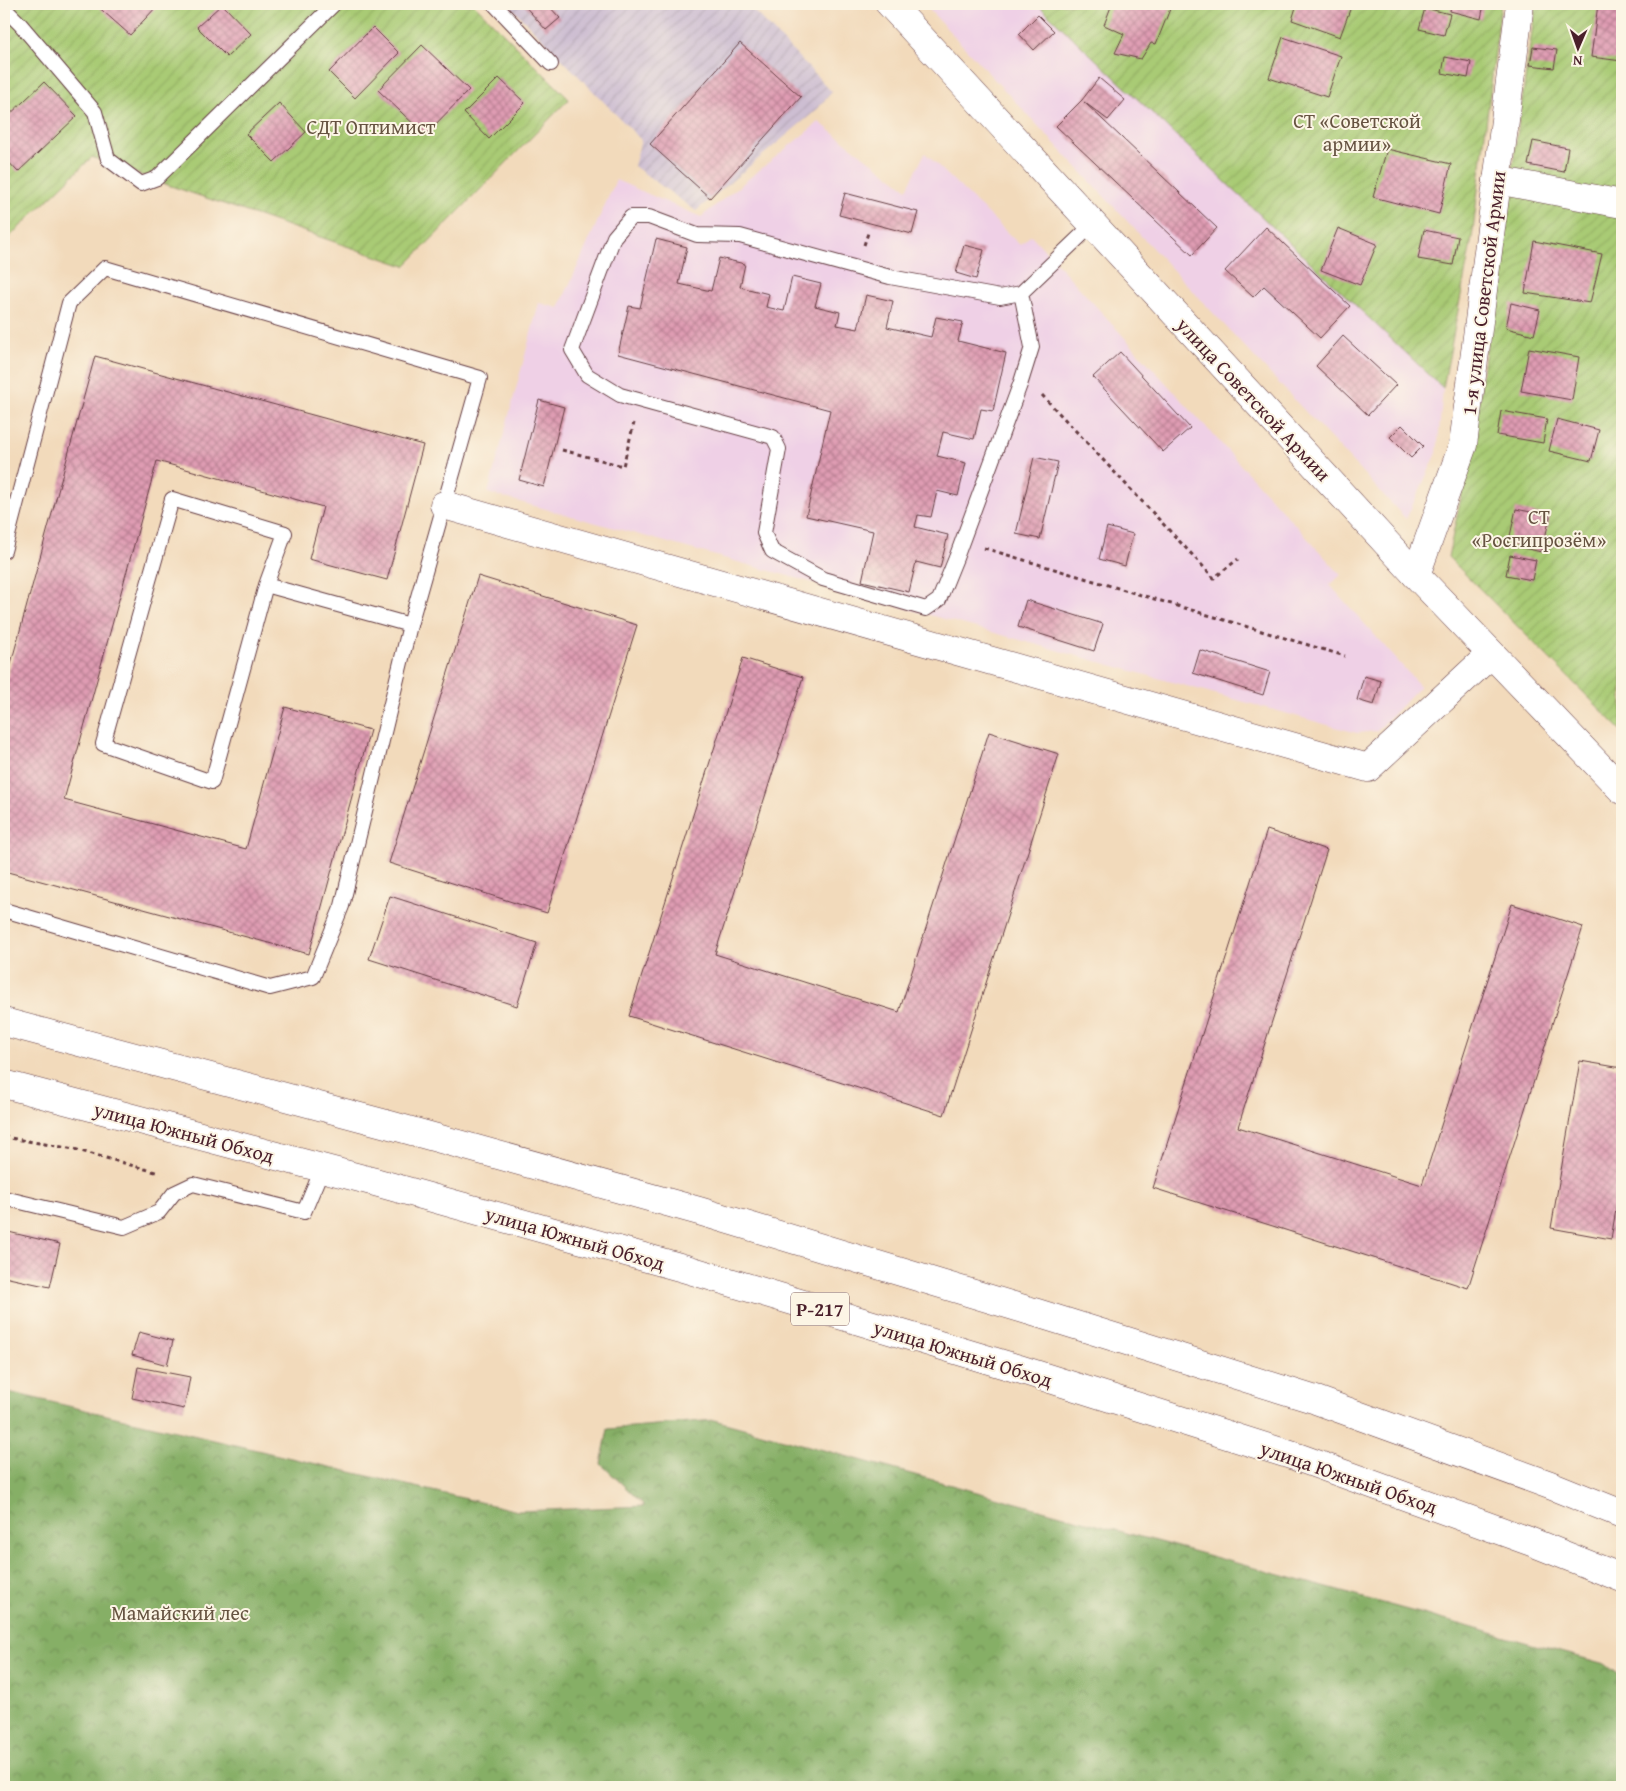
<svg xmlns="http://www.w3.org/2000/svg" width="1626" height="1791" viewBox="0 0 1626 1791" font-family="'Gentium Book Plus',serif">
<defs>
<pattern id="industrial-furrows" width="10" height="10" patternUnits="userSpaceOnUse" patternTransform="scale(1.25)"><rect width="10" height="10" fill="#cdbed2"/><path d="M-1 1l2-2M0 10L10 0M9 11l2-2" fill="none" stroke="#b2a3b4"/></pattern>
<pattern id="forest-crowns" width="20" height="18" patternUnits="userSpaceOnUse" patternTransform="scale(1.25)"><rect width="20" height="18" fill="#86af66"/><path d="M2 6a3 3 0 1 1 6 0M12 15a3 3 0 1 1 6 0" fill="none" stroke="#708e54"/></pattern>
<pattern id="garden-furrows" width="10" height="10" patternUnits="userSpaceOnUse" patternTransform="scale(1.25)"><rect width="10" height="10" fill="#a9cb74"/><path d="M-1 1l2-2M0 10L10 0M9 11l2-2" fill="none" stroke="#93ae65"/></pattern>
<pattern id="building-cross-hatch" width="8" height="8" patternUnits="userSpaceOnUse" patternTransform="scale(1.25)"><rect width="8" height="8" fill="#df9cb3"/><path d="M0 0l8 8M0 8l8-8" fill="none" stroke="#b77f92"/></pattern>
</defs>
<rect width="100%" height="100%" fill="#fcf5e5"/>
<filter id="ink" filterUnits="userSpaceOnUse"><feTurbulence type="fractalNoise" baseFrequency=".02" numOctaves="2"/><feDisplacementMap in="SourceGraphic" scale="10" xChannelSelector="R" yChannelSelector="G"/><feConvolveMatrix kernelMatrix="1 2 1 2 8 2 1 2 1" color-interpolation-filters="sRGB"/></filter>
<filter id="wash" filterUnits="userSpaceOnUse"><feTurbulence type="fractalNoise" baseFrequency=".0096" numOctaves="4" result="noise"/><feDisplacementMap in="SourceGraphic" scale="20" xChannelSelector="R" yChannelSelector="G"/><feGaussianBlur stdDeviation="1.12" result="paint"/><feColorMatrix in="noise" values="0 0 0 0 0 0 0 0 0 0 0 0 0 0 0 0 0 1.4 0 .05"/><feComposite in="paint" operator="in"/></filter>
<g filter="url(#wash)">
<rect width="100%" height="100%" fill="#f2dabb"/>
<g fill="#efd0e6">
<polygon points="924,4 1037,4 1443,388 1437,453 1406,519"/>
<polygon points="819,122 907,189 925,153 1020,245 1031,235 1341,575 1330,585 1420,686 1377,731 1357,733 488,493 539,303 559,308 616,180 701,217"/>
</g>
<polygon fill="url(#industrial-furrows)" points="508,4 747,4 832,92 813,113 696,211 634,166 641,140"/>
<polygon fill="url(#forest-crowns)" stroke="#686748" points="4,1391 518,1511 645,1506 601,1464 608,1429 714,1420 1605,1664 1622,1677 1622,1787 4,1787"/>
<g fill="url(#garden-furrows)" stroke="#7a7550">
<polygon points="4,4 474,4 569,99 405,266 171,186 92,157 4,242"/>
<polygon points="1037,4 1501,4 1472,238 1443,388"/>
<polygon points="1536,4 1622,4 1622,731 1448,557 1472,447"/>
</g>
<g id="blocks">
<g fill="url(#building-cross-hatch)">
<polygon points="95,4 159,4 130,35"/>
<polygon points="222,4 251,34 227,57 197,27"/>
<polygon points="523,4 547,4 560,18 546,30"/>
<polygon points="1112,4 1172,4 1156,44 1151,43 1141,59 1115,53 1124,34 1104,25"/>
<polygon points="1297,4 1352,4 1340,37 1292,20"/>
<polygon points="1451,4 1484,4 1481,19 1450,11"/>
<polygon points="1598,4 1622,4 1622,61 1591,57"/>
<polygon points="1425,8 1450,14 1444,35 1419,29"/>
<polygon points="1038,15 1054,31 1034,50 1019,34"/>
<polygon points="373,27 399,53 355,98 329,72"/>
<polygon points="1283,37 1341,56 1327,97 1269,78"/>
<polygon points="740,43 801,97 710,198 650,144"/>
<polygon points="422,45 469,90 425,135 378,90"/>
<polygon points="1533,47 1557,50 1554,68 1530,65"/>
<polygon points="1445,57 1471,62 1468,78 1442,73"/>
<polygon points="499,78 525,103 489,139 464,113"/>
<polygon points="1099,78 1125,100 1108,120 1084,102 1217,228 1192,255 1056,126 1082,100"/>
<polygon points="44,82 77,116 18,172 4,157 4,120"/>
<polygon points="279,103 306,132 274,162 246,134"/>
<polygon points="1533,141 1568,148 1564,172 1528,165"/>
<polygon points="1387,149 1451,164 1439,214 1373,197"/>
<polygon points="845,193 918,212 912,234 839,215"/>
<polygon points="1266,227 1350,306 1320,338 1264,286 1253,297 1225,271"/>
<polygon points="1338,228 1377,244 1360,285 1321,270"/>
<polygon points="1424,230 1458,237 1453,265 1418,259"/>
<polygon points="656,239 687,247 679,284 711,291 719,258 745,264 740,287 769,294 766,307 784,311 792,277 821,284 815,306 840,312 837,325 858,329 866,295 893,301 887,327 931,337 936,317 963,322 958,341 1006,353 993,411 981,409 974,439 943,432 937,456 966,463 958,496 937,491 931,517 918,515 915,527 948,535 940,568 916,562 909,592 862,581 873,531 806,516 830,410 618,354 629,306 640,308"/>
<polygon points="1534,241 1602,254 1590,303 1525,293"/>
<polygon points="964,245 984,250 976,279 956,273"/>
<polygon points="1511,303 1540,310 1534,335 1506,328"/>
<polygon points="1343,336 1396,385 1368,415 1316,366"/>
<polygon points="1529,348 1579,357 1572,400 1521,391"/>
<polygon points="1120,352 1190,428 1163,452 1093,377"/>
<polygon points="95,356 423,445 387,580 309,559 323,507 157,461 64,800 246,849 285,707 370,730 309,954 4,871 4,689"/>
<polygon points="539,400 564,407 544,487 519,480"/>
<polygon points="1501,411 1547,419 1543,443 1497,435"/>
<polygon points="1557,419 1599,430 1591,461 1549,451"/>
<polygon points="1402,425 1423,446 1411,458 1390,437"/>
<polygon points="1034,457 1058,462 1040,539 1016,534"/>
<polygon points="1516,509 1550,516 1542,552 1508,545"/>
<polygon points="1107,527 1133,534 1125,566 1099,559"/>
<polygon points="1510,555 1536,560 1532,580 1506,575"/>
<polygon points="478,576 637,625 547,913 389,863"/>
<polygon points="1026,600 1103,624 1094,651 1018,627"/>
<polygon points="1200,650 1270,672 1263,695 1193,673"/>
<polygon points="743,658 803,677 715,954 899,1012 989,732 1059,754 944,1115 629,1016"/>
<polygon points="1364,676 1381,681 1374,705 1357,700"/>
<polygon points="1267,830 1327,850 1238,1127 1422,1185 1512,904 1583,927 1468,1288 1153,1188"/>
<polygon points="390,896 537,943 517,1006 369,959"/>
<polygon points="1580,1061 1622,1068 1622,1174 1611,1239 1551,1228"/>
<polygon points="4,1231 60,1244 50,1287 4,1277"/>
<polygon points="139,1332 173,1341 167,1365 132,1355"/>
<polygon points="138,1367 190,1377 184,1409 132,1398"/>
</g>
</g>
</g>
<g filter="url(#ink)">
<use href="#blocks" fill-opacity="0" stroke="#633b41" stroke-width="1"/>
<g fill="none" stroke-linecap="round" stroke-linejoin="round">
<defs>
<g id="lane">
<polyline points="494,4 551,64"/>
<polyline points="4,8 20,24 95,112 108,159 141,184 157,178 334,4"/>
<polyline points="1021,293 1032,347 1021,382 956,558 939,600 926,609 823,579 772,551 764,533 779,449 773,437 620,395 587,375 572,350 614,237 631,217 649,217 697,235 740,236 890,277 1000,297 1021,293 1093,224"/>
<polyline points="4,551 69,303 105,268 480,378 410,625 342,906 313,977 270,988 4,910"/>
<polyline points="266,585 212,782 103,744 172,499 285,533 266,585 410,625"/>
<polyline points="4,1198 124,1227 159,1212 174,1193 193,1184 304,1212 322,1169"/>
</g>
<g id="street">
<polyline points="890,4 1416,575 1622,790"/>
<polyline points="1497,180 1622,204"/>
<polyline points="444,505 1368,768 1491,654"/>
<polyline points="1416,575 1463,445 1520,4"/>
</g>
<g id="primary">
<polyline points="4,1022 390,1125 699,1211 1037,1313 1316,1400 1550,1485 1622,1514"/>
<polyline points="4,1084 375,1182 683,1268 1019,1369 1297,1457 1529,1541 1622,1578"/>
</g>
</defs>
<use href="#lane" stroke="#633b41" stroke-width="16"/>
<use href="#street" stroke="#633b41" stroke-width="29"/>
<use href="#primary" stroke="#633b41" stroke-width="29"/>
<g stroke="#633b41" stroke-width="3" stroke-dasharray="4 4" stroke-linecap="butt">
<polyline points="864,245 868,233"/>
<polyline points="1042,395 1214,578 1238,559"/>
<polyline points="562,450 623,466 634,423"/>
<polyline points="984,548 1345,656"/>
<polyline points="4,1137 74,1149 159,1173"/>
</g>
<use href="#lane" stroke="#fff" stroke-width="14"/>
<use href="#street" stroke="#fff" stroke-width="28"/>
<use href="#primary" stroke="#fff" stroke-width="28"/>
</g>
</g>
<g text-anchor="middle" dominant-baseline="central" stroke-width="4" stroke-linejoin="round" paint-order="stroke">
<rect fill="#fcf5e5" stroke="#7f5f63" stroke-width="1" x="791" y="1292.5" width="58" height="33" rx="4"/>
<g font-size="19" font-weight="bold" fill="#4a1f2b">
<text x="820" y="1309">Р-217</text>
</g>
<g font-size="20" fill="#665341" stroke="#fcf5e5">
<text x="1357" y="120">СТ «Советской<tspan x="1357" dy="23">армии»</tspan></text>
<text x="371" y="126">СДТ Оптимист</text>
<text x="1539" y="516">СТ<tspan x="1539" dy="23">«Росгипрозём»</tspan></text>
<text x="180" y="1612">Мамайский лес</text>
</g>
<g font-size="20" fill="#4a1f2b" stroke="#fcf5e5">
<text transform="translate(1483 293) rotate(-83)">1-я улица Советской Армии</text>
<text transform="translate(1254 399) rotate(47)">улица Советской Армии</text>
<text transform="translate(184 1132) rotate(15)">улица Южный Обход</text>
<text transform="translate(575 1238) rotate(16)">улица Южный Обход</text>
<text transform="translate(963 1353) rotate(17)">улица Южный Обход</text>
<text transform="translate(1349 1477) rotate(19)">улица Южный Обход</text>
</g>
</g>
<rect width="1626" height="1791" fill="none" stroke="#fcf5e5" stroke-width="20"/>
<g transform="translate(1578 48) rotate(182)" stroke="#fcf5e5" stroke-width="4" paint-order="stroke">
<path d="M0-4L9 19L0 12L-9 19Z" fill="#4a1f2b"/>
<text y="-8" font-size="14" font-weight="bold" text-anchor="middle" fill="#4a1f2b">N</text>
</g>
</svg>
